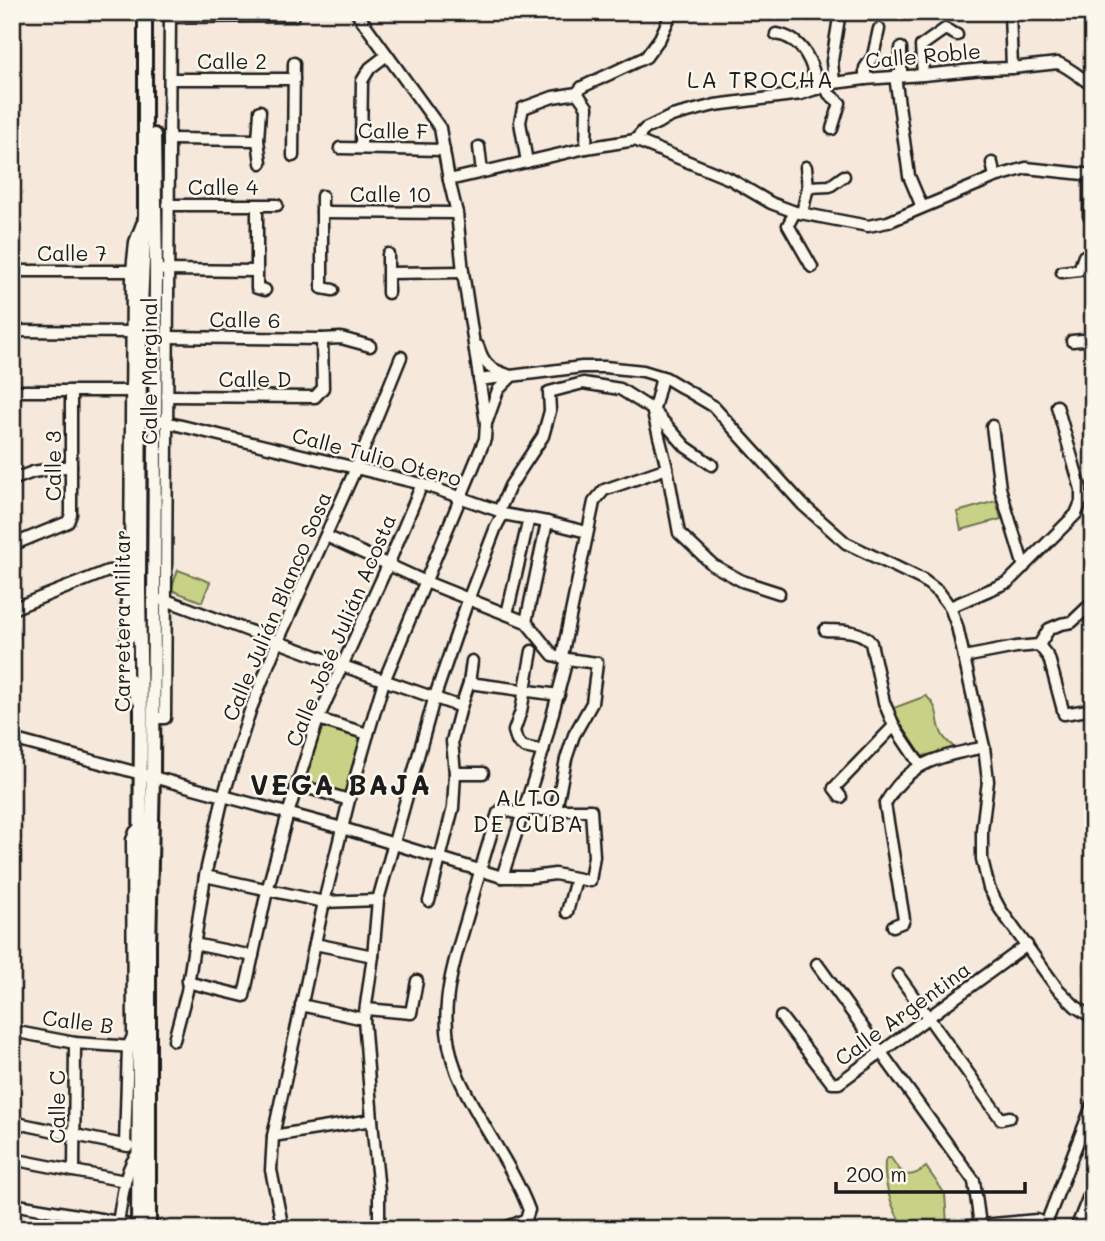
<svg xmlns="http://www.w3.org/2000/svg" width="1105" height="1241" viewBox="0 0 1105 1241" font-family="Mali,sans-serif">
<rect width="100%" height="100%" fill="#f6e8db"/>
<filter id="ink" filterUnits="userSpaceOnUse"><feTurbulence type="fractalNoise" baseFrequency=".0143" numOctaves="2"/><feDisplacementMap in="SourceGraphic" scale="14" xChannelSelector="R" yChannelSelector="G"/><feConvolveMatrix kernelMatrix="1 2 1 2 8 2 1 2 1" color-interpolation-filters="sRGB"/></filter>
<g filter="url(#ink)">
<g fill="#c8d286" stroke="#727751" stroke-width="2">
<polygon points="996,501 1001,519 961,530 957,512"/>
<polygon points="178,570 210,582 202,602 171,590"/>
<path d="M926 696C941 709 935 720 942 734 945 740 950 744 955 748L919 757 897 722 891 709Z"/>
<polygon points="320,721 367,736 348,798 301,783"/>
<path d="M888 1158H891C902 1175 908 1181 926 1167L945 1194 947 1224 904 1228C892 1209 883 1184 885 1161Z"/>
</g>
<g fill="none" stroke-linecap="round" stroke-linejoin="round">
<defs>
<g id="minor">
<polyline points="1010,12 1012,68"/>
<polyline points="170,17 293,16 294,12"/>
<path d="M776 34C804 38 813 64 818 89"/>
<polyline points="923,75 921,46 945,29 957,35"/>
<polyline points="895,76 909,176 922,207"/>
<polyline points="901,76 901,48"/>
<polyline points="170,79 294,79"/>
<polyline points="865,79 865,68 873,56 879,29"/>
<polyline points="834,83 832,61 840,12"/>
<polyline points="826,87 829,94 840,103 832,129"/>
<polyline points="577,93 587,107 586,148"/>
<polyline points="260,111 258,140 261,163"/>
<polyline points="169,139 258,140"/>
<path d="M635 140 645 129 672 116 715 105 801 94 834 83 865 79 923 75 983 69 1012 68 1058 63C1069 67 1082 79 1093 86"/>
<polyline points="479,147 482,172"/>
<polyline points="340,148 444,150"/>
<polyline points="361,148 362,81 370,68 387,55"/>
<polyline points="293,156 294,63"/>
<polyline points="527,162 520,122 523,108 553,97 577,93 582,87 646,57 660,38 672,12"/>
<polyline points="992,163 995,177"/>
<polyline points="1089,174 1089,216 1093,221"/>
<polyline points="449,180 586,148 635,140 730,179 771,203 795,212 868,226 888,222 995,177 1026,168 1093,175"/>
<polyline points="808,187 830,186 844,176"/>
<polyline points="322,196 322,288 333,290"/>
<polyline points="168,205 277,205"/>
<polyline points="257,206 257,288 265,290"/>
<polyline points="322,212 457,213"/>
<polyline points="795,212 788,225 812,267"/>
<polyline points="802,213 808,187 806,167"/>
<polyline points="388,254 388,293"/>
<polyline points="164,270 256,271"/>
<polyline points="12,271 132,271"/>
<polyline points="1062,272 1079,270 1084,256 1093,253"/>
<polyline points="389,273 463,272"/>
<polyline points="12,331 131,332"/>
<polyline points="167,337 322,339 341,338 370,346"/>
<polyline points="1072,341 1093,339"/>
<path d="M478 346C484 365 490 369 508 375"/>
<polyline points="662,377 653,413 667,468 679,533 713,565 742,581 779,593"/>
<polyline points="479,380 582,367 605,367 643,371 666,378 713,406 803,505 846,543 923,580 939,592 950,607 957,626 984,747 988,781 982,830 982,859 989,888 1000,909 1057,988 1075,1006 1093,1018"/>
<polyline points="12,391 131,391"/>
<polyline points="167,396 315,397 323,388 322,339"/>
<polyline points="161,421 422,484 499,511 503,514 547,522 587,532"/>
<polyline points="487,421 498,390 511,377"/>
<polyline points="992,426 1000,488 1024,567"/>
<polyline points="12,480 33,472 71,466"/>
<polyline points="499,511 510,486 543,436 550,411 549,392 583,383 620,389 653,410 686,447 712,465"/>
<polyline points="326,536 426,582 526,622 553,655 567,659 597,663 592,703 574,735 566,759 556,810"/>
<polyline points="12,545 68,522 71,514 71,391"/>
<polyline points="162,600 166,600 343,666 461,707"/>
<polyline points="128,606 130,570 132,271 135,242 142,224"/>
<polyline points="950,607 1008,582 1076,514 1081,502 1081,489 1057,406"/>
<polyline points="12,609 108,571 130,570"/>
<polyline points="507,614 529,518"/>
<polyline points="526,622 547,522"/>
<path d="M825 630C841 631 861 629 871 643L884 702 894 726 920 765"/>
<polyline points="1039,645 1049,629 1061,624 1072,622 1093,602"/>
<polyline points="532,651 521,711 514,731 517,741 524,747 543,751"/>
<polyline points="562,656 594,502 604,490 667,468"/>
<polyline points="964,657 1016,647 1039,645 1049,658 1064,714 1093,709"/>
<polyline points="127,677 127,625"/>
<polyline points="469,683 559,695"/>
<polyline points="154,718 165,718 170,12"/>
<polyline points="318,719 368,734"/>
<polyline points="12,739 342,828 502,877 532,877 555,874 590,881 594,856 591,810 525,810"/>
<polyline points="455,773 483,773"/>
<polyline points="298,785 349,800"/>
<polyline points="841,797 834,788 894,726"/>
<polyline points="205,876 324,902 378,900"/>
<polyline points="502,877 543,751 567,659"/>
<polyline points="429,901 453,808 455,773 452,741 461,707 469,683 472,661"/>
<polyline points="567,912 576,879"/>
<path d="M893 926 903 922 904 919 885 804C909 760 941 757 984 747"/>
<polyline points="194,944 253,956"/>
<polyline points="315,944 373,956"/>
<polyline points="817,964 974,1181 980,1225"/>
<polyline points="898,975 1001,1119 1010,1117"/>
<polyline points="187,982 244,996 267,891 287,817 318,719 388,565 422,484"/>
<polyline points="301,1005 364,1019"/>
<polyline points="366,1009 411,1013 417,981"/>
<polyline points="781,1017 832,1083 839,1083 1027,945"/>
<polyline points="12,1031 75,1043 133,1047"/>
<polyline points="174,1040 187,991 205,876 223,797 250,711 278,641 356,468 401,357"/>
<polyline points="12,1122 128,1146"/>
<polyline points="273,1136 372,1120"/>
<polyline points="125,1145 128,1047 133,1036 132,840 135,832 140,827"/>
<polyline points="12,1159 125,1181"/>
<polyline points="74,1171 75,1043"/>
<polyline points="12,1204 118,1222 142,1229"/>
<path d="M120 1228 118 1222C122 1203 124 1166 139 1153"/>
<polyline points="283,1229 271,1170 273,1136 324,902 349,800 368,734 384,681 485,439 486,423 463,272 457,213 449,180 440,128 356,12"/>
<polyline points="375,1229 379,1221 379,1191 373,1132 364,1019 373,956 378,900 434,699 468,600 496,527 503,514"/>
<polyline points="385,1229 394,1229"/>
<path d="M500 1229 515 1224 526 1219 529 1210C511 1162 477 1121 457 1073 434 1015 453 967 469 911 478 878 487 846 498 813L502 809 523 815"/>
<polyline points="938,1229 1037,1220 1046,1224"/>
<polyline points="1044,1229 1093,1103"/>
</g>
<g id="major">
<polyline points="128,600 132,635"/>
<polyline points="127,677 132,684 137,698"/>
<polyline points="138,1229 141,714 139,592 140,330 145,214 145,12"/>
<polyline points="149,1229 149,944 153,777 156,271 154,135"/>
</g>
<polyline id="highway" points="1078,1229 1093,1191"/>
</defs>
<use href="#minor" stroke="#1c1c1c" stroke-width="15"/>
<use href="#major" stroke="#1c1c1c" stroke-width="18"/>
<use href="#highway" stroke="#1c1c1c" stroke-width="19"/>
<use href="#minor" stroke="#fbf7ec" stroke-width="10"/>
<use href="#major" stroke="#fbf7ec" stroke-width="12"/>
<use href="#highway" stroke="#fbf7ec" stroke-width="14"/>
</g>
</g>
<g text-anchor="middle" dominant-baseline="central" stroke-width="5" stroke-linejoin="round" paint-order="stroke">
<g font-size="21" fill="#1c1c1c" stroke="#fbf7ec">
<text transform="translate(923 55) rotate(-5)">Calle Roble</text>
<text x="232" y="60">Calle 2</text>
<text transform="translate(393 130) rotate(1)">Calle F</text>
<text x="223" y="186">Calle 4</text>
<text x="390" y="193">Calle 10</text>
<text x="72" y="252">Calle 7</text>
<text transform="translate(245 319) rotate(1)">Calle 6</text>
<text transform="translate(148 371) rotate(-90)">Calle Marginal</text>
<text x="255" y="378">Calle D</text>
<text transform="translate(377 456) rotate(15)">Calle Tulio Otero</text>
<text transform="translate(52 466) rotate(-90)">Calle 3</text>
<text transform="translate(276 606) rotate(-67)">Calle Julián Blanco Sosa</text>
<text transform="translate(121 621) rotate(-90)">Carretera Militar</text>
<text transform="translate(340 630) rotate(-67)">Calle José Julián Acosta</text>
<text transform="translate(902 1013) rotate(-36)">Calle Argentina</text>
<text transform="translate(78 1021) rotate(7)">Calle B</text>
<text transform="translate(56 1107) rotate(-90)">Calle C</text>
</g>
<g font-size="23" letter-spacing="2" fill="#1c1c1c" stroke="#fbf7ec">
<text x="761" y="79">LA TROCHA</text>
<text x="529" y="797">ALTO<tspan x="529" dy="26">DE CUBA</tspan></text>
</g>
<g font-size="28" font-weight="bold" letter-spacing="2" fill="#1c1c1c" stroke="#fbf7ec">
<text x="341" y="784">VEGA BAJA</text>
</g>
</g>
<rect width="1105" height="1241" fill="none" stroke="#fbf7ec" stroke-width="42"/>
<rect x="21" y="21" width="1063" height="1199" fill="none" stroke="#1c1c1c" stroke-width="2.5" filter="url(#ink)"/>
<path d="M836 1182v10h189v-10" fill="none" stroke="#1c1c1c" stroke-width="3.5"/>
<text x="846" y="1182" font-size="21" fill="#1c1c1c" stroke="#fbf7ec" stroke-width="5" paint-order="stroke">200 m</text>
</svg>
